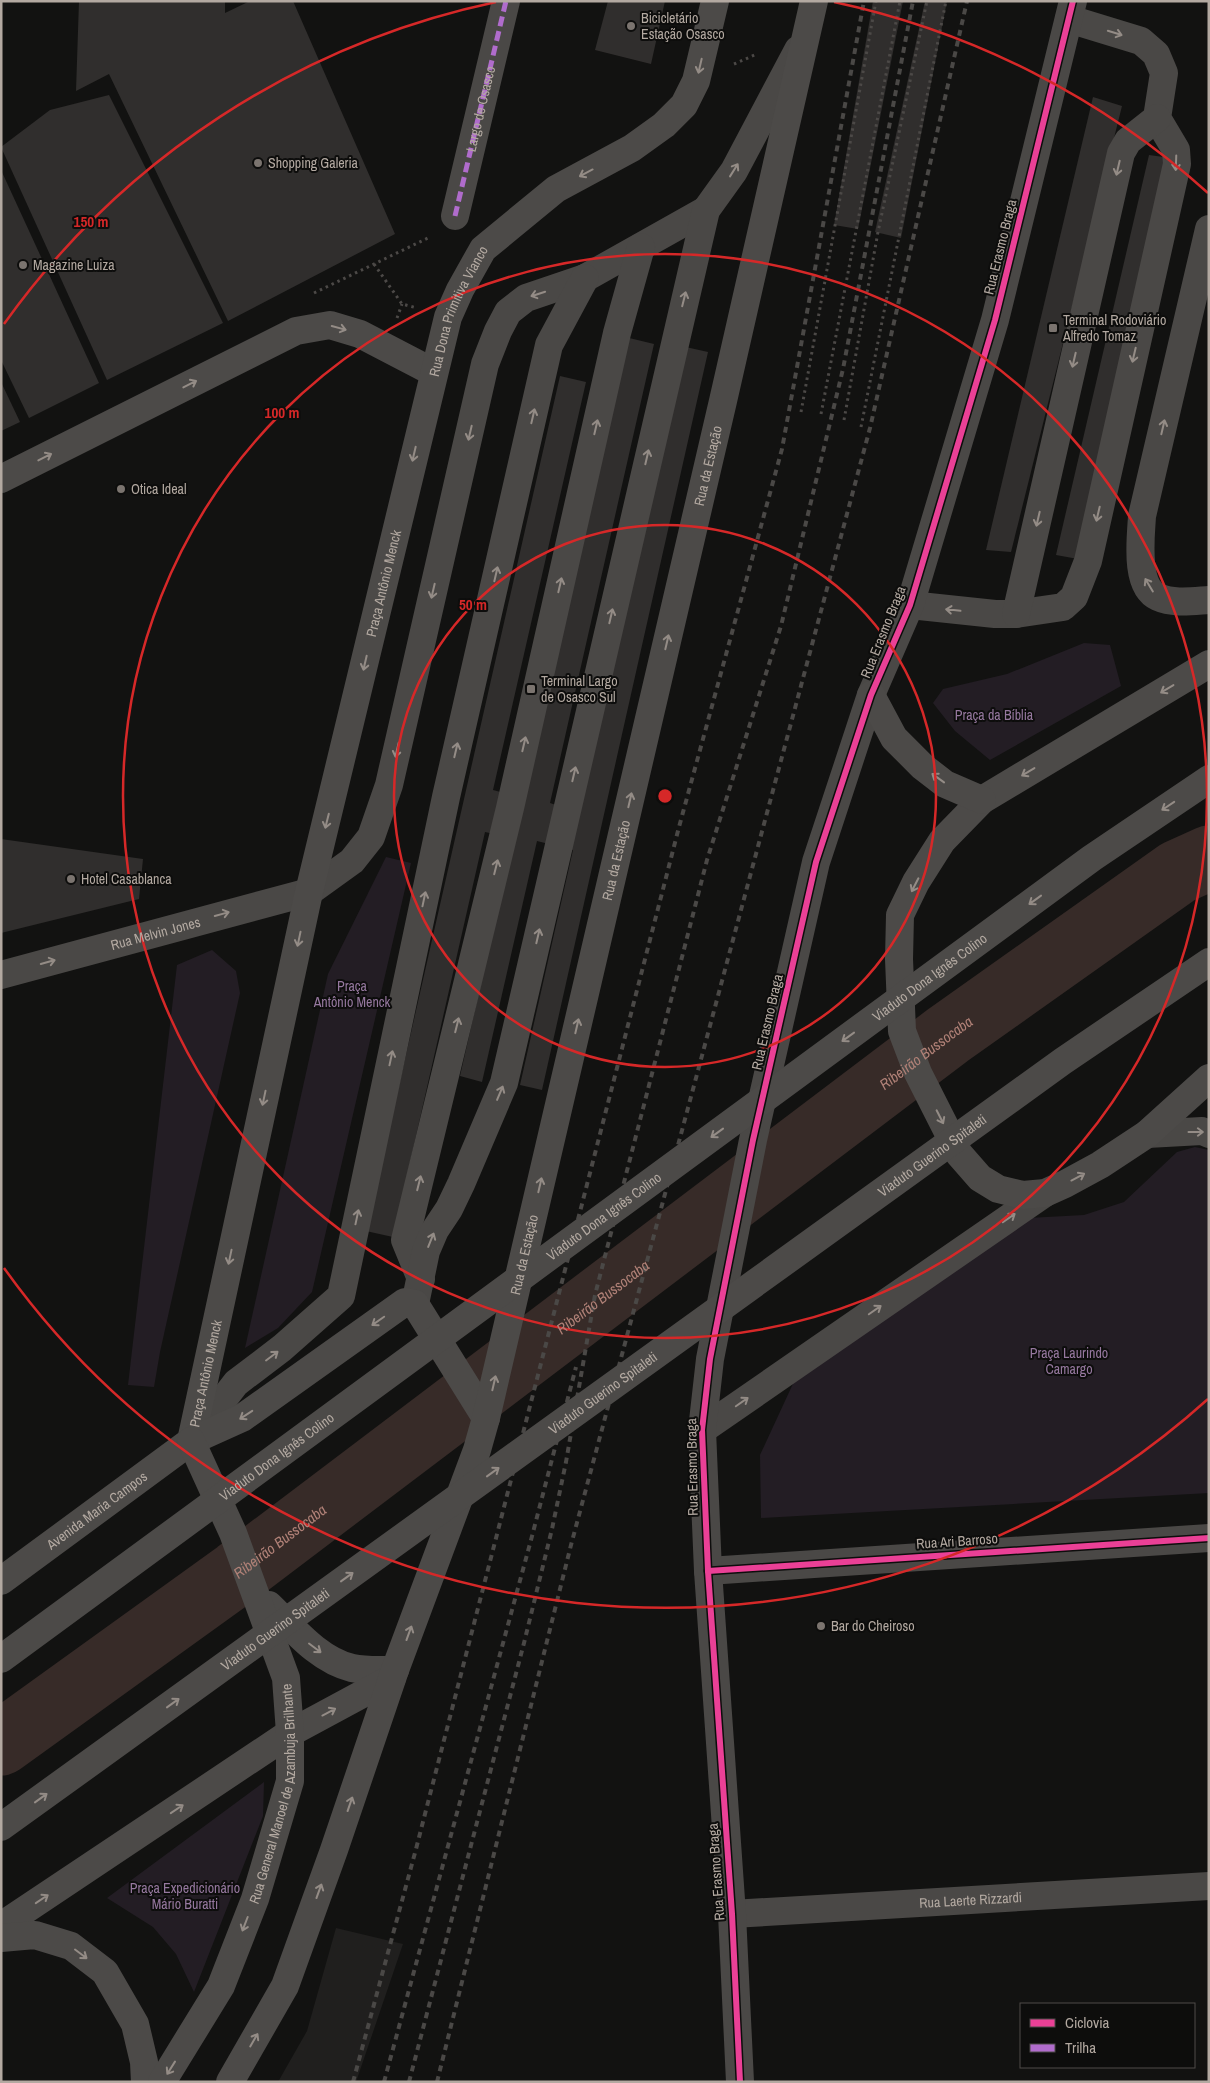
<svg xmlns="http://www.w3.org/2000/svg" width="1210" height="2083" viewBox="0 0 1210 2083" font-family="'Archivo Narrow',sans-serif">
<rect width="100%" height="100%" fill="#121211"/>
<polygon fill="#201f1e" points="336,1928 403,1944 356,2082 278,2082 307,2031"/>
<g fill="#231d24">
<polygon points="1084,643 1110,645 1121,686 990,760 955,731 933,703 943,689 1007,674"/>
<polygon points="386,857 411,863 312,1292 278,1328 245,1348 328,974"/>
<polygon points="212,950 236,971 240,993 160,1352 154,1387 128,1385 177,965"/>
<polygon points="1195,1147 1209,1150 1209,1493 761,1518 760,1455 797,1375 1028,1218 1084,1215 1124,1202 1177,1152"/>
<polygon points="264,1782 263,1816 194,1992 176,1954 153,1927 107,1898"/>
</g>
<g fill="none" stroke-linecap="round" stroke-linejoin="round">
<path stroke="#372b28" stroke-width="65" id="s1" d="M1 1743 237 1573 948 1035 1178 872 1209 858"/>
</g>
<g fill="#302e2d">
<polygon points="79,1 225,1 225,13 250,1 293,1 395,234 228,321 109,74 76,91"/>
<polygon points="608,1 665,1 651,64 595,50"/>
<polygon points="873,1 903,1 858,229 834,225"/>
<polygon points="925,1 947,1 901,238 875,232"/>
<polygon points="109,95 223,323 107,380 1,147 50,110"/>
<polygon points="1093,97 1122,106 1011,552 986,550"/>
<polygon points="1149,155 1171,158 1078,559 1056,555"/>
<polygon points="1,170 99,383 29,418 1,360"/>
<polygon points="621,336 654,344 550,803 562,807 681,346 708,352 542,1090 520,1085 573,850 537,841 482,1082 460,1076 514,838 485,832 393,1237 366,1231 560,376 586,382 493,790 508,794"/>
<polygon points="1,382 20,422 1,431"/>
<polygon points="1,839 143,859 139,899 1,933"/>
</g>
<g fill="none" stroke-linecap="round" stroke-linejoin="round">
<g stroke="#4c4947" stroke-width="3" stroke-dasharray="2.5 4" stroke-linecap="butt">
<polyline points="734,64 757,54"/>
<polyline points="374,264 402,304 417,308"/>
<polyline points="314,293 430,237"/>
<polyline points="397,318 402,304"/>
<polyline points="801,412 876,1"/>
<polyline points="821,414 900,1"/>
<polyline points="844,420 878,232 927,1"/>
<polyline points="861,427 946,1"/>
</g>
<g stroke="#4a4846" stroke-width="28">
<path id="s2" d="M455 216 506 1"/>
<path d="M1209 229 1142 516C1141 537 1134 586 1158 597 1173 604 1193 601 1209 600"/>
<polyline points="910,605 995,614 1016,614 1063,607 1074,597 1088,561 1177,164 1176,150 1157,118 1164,73 1156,54 1141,41 1069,19"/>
<polyline points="1016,614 1121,153 1128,141 1157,118"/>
<path id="s3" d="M1 975 309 892 352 861 371 837 389 785 485 364 498 331 508 312 526 298 585 278 706 210"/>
<polyline points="1147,1134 1202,1131 1209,1134"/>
<polyline points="421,1279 405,1240 510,808 617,333 641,247"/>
<polyline points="415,1304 426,1251 435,1230 449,1209 461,1184 504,1083 706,210 734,171 798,50"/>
<polyline points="702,1430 1045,1193"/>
<polyline points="191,1441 236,1383 282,1348 341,1296 446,797 549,345 585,278"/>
<polyline points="708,1571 1209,1538"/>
<path id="s4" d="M732 1914 1209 1886"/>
<polyline points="740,2082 732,1914 708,1571 702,1430 710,1359 753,1140 816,862 871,695 910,605 995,320 1073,1"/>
</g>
<g stroke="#4c4a48" stroke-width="28">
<polyline points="1,479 296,331 330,325 360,334 433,372"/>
<polyline points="1209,664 982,800 942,841 916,882 900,915 899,959 902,1031 918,1073 959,1154 980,1178 998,1189 1023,1195 1045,1193 1065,1184 1100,1165 1147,1134 1209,1078"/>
<polyline points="871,695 894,738 923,767 945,784 982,800"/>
<path id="s5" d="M191 1441 309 892 448 317 460 290 483 249 556 189 632 148 664 125 684 105 696 81 715 1"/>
<path id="s6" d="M1 1581 191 1441 242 1418 405 1302 415 1304 486 1418"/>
<path d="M269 1605C293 1628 318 1660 352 1668 365 1671 381 1670 395 1670"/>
<polyline points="1,1926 290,1733 392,1678"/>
<polyline points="1,1938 35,1935 71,1946 105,1972 135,2024 144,2062 145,2082"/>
<path id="s7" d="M162 2082 221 1986 255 1899 290 1781V1733L286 1678 233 1533 191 1441"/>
<path id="s8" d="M230 2082 285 1986 334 1850 395 1670 477 1450 486 1418 723 401 814 1"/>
</g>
<g stroke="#4a4846" stroke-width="4" stroke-dasharray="6 5" stroke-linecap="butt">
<polyline points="353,2082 416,1849 679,827 782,449 864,1"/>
<polyline points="384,2082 531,1540 576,1367"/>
<polyline points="409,2082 524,1643 552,1529 566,1462 595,1295 707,860 781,626 843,369 913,1"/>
<polyline points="437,2082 571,1545 870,428 967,1"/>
</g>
<g stroke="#4c4a48" stroke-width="28">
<path id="s9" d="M1 1659 1092 858 1209 779"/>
<path id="s10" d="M1 1827 1063 1061 1209 962"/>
</g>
<polyline stroke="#b06ccc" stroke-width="5" stroke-dasharray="10 5" stroke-linecap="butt" points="455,216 506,1"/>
<defs>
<g id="cycleway">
<polyline points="708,1571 1209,1538"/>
<polyline points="740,2082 732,1914 708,1571 702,1430 710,1359 753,1140 816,862 871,695 910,605 995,320 1073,1"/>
</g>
</defs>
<use href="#cycleway" stroke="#0d0d0c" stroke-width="9"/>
<use href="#cycleway" stroke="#ea4096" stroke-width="6"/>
</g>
<defs><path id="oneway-shaft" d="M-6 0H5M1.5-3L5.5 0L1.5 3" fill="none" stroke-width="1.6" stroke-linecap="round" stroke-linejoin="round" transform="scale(1.25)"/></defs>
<g stroke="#948c86">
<use href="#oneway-shaft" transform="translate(1115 33) rotate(17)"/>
<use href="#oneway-shaft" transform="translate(700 66) rotate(103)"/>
<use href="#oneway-shaft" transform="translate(1176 163) rotate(92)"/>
<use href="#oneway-shaft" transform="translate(1118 168) rotate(103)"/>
<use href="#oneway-shaft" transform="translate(734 170) rotate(-58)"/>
<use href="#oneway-shaft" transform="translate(586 173) rotate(152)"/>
<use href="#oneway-shaft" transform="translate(538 294) rotate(162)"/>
<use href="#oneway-shaft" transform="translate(684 299) rotate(-76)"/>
<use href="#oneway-shaft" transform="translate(339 328) rotate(15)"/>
<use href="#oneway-shaft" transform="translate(1134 355) rotate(103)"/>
<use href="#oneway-shaft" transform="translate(1074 360) rotate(103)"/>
<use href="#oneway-shaft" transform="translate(190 384) rotate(-27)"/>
<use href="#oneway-shaft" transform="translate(533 416) rotate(-77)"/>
<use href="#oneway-shaft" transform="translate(596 427) rotate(-77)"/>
<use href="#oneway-shaft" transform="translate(1163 427) rotate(-77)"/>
<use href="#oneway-shaft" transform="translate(470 433) rotate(103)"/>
<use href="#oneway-shaft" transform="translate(414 454) rotate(103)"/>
<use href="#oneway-shaft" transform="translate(45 457) rotate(-27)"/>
<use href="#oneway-shaft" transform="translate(647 457) rotate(-77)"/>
<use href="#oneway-shaft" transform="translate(1098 514) rotate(103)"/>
<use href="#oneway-shaft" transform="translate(1038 519) rotate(103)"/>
<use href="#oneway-shaft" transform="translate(496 574) rotate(-77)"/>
<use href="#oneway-shaft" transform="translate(560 585) rotate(-77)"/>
<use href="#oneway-shaft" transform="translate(1149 585) rotate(-121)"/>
<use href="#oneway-shaft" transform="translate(433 591) rotate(103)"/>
<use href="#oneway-shaft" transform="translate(953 610) rotate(-174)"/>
<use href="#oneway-shaft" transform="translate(611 616) rotate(-77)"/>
<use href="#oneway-shaft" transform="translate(667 642) rotate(-77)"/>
<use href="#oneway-shaft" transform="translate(365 663) rotate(103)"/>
<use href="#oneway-shaft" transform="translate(1167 689) rotate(149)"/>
<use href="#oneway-shaft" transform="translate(524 744) rotate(-77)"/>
<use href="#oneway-shaft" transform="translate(397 750) rotate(103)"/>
<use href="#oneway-shaft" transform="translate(456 750) rotate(-77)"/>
<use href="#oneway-shaft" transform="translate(1028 772) rotate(149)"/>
<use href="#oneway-shaft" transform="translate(574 774) rotate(-77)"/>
<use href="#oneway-shaft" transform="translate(938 778) rotate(-144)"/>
<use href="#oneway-shaft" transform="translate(630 800) rotate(-77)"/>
<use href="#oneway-shaft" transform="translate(1168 806) rotate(146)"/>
<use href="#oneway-shaft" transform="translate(327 821) rotate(104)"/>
<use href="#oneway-shaft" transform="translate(496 867) rotate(-76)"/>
<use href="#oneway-shaft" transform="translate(915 885) rotate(117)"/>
<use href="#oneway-shaft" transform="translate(424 899) rotate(-78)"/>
<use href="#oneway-shaft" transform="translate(1035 900) rotate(144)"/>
<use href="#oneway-shaft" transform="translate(222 914) rotate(-15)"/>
<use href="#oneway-shaft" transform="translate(538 936) rotate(-77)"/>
<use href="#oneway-shaft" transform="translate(299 939) rotate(102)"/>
<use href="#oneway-shaft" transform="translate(48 962) rotate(-16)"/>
<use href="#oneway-shaft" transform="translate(457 1025) rotate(-76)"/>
<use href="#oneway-shaft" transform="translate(577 1026) rotate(-77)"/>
<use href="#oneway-shaft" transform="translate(848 1037) rotate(144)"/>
<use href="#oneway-shaft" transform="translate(391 1058) rotate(-78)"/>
<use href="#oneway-shaft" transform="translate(500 1093) rotate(-67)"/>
<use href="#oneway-shaft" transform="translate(264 1098) rotate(102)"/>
<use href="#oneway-shaft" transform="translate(940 1117) rotate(63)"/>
<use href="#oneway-shaft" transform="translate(1196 1132)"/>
<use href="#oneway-shaft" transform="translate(717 1133) rotate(144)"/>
<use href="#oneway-shaft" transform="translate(1078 1177) rotate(-28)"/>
<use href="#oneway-shaft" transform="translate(419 1183) rotate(-76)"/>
<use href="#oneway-shaft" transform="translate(540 1185) rotate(-77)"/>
<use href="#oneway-shaft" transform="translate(357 1217) rotate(-78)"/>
<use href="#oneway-shaft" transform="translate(1009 1218) rotate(-35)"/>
<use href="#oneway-shaft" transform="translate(431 1240) rotate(-68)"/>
<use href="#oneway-shaft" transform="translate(230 1257) rotate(102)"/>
<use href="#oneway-shaft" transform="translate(875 1310) rotate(-35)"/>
<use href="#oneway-shaft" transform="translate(378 1321) rotate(145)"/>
<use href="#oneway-shaft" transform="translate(272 1356) rotate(-37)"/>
<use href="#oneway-shaft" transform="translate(494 1383) rotate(-77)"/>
<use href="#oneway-shaft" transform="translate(742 1402) rotate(-35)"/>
<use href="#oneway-shaft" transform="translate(246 1415) rotate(147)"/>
<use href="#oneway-shaft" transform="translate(493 1472) rotate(-36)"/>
<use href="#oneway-shaft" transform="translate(347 1577) rotate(-36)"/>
<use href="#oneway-shaft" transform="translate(409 1633) rotate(-70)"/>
<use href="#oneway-shaft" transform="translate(315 1648) rotate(37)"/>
<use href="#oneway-shaft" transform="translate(173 1703) rotate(-36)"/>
<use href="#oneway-shaft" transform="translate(329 1712) rotate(-28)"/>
<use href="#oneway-shaft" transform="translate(41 1798) rotate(-36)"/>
<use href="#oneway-shaft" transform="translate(350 1804) rotate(-71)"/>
<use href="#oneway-shaft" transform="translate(177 1809) rotate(-34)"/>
<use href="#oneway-shaft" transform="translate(319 1891) rotate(-70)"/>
<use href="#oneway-shaft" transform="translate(42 1899) rotate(-34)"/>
<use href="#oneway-shaft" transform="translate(245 1924) rotate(111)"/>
<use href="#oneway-shaft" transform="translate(81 1954) rotate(37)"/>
<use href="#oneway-shaft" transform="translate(254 2040) rotate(-60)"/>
<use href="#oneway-shaft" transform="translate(171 2068) rotate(122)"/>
</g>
<g fill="none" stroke="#d62828" stroke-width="2.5">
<circle cx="665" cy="796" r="271"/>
<circle cx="665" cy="796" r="542"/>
<path d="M1208 1399A812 812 0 0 1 4 1268M4 324A812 812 0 0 1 496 2M834 2A812 812 0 0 1 1208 193"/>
</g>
<g fill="#7b746f" stroke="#0d0d0c" stroke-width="2">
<circle cx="631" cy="26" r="5"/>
<circle cx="258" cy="163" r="5"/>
<circle cx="23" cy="265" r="5"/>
<rect x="1048" y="323" width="10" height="10" rx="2.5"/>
<circle cx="121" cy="489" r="5"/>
<rect x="526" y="684" width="10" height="10" rx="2.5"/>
<circle cx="71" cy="879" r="5"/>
<circle cx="821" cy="1626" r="5"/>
</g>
<g text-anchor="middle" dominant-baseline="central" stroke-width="4" stroke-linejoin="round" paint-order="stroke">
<g font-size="14" fill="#b3a9a1" stroke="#0d0d0c" text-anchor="start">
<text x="641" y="18">Bicicletário<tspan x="641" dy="16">Estação Osasco</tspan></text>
<text x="268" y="163">Shopping Galeria</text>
<text x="33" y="265">Magazine Luiza</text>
<text x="1063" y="320">Terminal Rodoviário<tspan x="1063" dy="16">Alfredo Tomaz</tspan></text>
<text x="131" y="489">Otica Ideal</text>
<text x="541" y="681">Terminal Largo<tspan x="541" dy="16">de Osasco Sul</tspan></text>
<text x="81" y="879">Hotel Casablanca</text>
<text x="831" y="1626">Bar do Cheiroso</text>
</g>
<g font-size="14" fill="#b3a9a1" stroke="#0d0d0c">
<text stroke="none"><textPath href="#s2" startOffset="110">Largo de Osasco</textPath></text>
<text transform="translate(1000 247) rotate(-76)">Rua Erasmo Braga</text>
<text stroke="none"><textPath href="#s5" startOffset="1162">Rua Dona Primitiva Vianco</textPath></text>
<text stroke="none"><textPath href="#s8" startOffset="1691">Rua da Estação</textPath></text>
<text stroke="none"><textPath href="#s5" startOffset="879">Praça Antônio Menck</textPath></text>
<text transform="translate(883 632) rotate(-68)">Rua Erasmo Braga</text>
<text stroke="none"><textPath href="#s8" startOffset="1286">Rua da Estação</textPath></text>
<text stroke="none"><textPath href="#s3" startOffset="160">Rua Melvin Jones</textPath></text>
<text stroke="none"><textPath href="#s9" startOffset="1152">Viaduto Dona Ignês Colino</textPath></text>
<text transform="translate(767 1022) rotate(-77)">Rua Erasmo Braga</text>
<text stroke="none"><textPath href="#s10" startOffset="1148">Viaduto Guerino Spitaleti</textPath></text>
<text stroke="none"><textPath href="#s9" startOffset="748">Viaduto Dona Ignês Colino</textPath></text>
<text stroke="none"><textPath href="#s8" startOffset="881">Rua da Estação</textPath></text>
<text stroke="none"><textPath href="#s5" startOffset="69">Praça Antônio Menck</textPath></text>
<text stroke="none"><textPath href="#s10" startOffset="742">Viaduto Guerino Spitaleti</textPath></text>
<text stroke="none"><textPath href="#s9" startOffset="342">Viaduto Dona Ignês Colino</textPath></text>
<text transform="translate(692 1467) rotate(-91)">Rua Erasmo Braga</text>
<text stroke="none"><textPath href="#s6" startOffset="119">Avenida Maria Campos</textPath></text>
<text transform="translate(957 1541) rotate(-4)">Rua Ari Barroso</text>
<text stroke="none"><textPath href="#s10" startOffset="338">Viaduto Guerino Spitaleti</textPath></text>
<text stroke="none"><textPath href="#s7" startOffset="314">Rua General Manoel de Azambuja Brilhante</textPath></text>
<text transform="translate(716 1872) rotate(-94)">Rua Erasmo Braga</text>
<text stroke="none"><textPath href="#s4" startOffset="239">Rua Laerte Rizzardi</textPath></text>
</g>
<g font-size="14" fill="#96789f" stroke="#0d0d0c">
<text x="994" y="715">Praça da Bíblia</text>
<text x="352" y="986">Praça<tspan x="352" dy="16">Antônio Menck</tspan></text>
<text x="1069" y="1353">Praça Laurindo<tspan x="1069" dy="16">Camargo</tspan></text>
<text x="185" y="1888">Praça Expedicionário<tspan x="185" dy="16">Mário Buratti</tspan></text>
</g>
<g font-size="15" font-style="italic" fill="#b08177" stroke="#0d0d0c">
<text stroke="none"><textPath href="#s1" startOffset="1154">Ribeirão Bussocaba</textPath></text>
<text stroke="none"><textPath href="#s1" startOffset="749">Ribeirão Bussocaba</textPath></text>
<text stroke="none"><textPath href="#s1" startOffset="344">Ribeirão Bussocaba</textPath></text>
</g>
</g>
<circle cx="665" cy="796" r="8" fill="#d62828" stroke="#0d0d0c" stroke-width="2.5"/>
<g font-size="15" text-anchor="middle" font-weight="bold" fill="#d62828" stroke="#0d0d0c" stroke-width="4" stroke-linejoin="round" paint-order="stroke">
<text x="91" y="227">150 m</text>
<text x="282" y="418">100 m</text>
<text x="473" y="610">50 m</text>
</g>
<rect width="1210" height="2083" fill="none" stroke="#b3a9a1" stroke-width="5"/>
<rect x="1020" y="2003" width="175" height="65" fill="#0d0d0c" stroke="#4f4b48"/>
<rect x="1030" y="2019" width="25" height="8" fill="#ea4096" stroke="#4f4b48"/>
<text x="1065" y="2028" font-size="15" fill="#b3a9a1">Ciclovia</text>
<rect x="1030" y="2044" width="25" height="8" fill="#b06ccc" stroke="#4f4b48"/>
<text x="1065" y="2053" font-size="15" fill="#b3a9a1">Trilha</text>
</svg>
